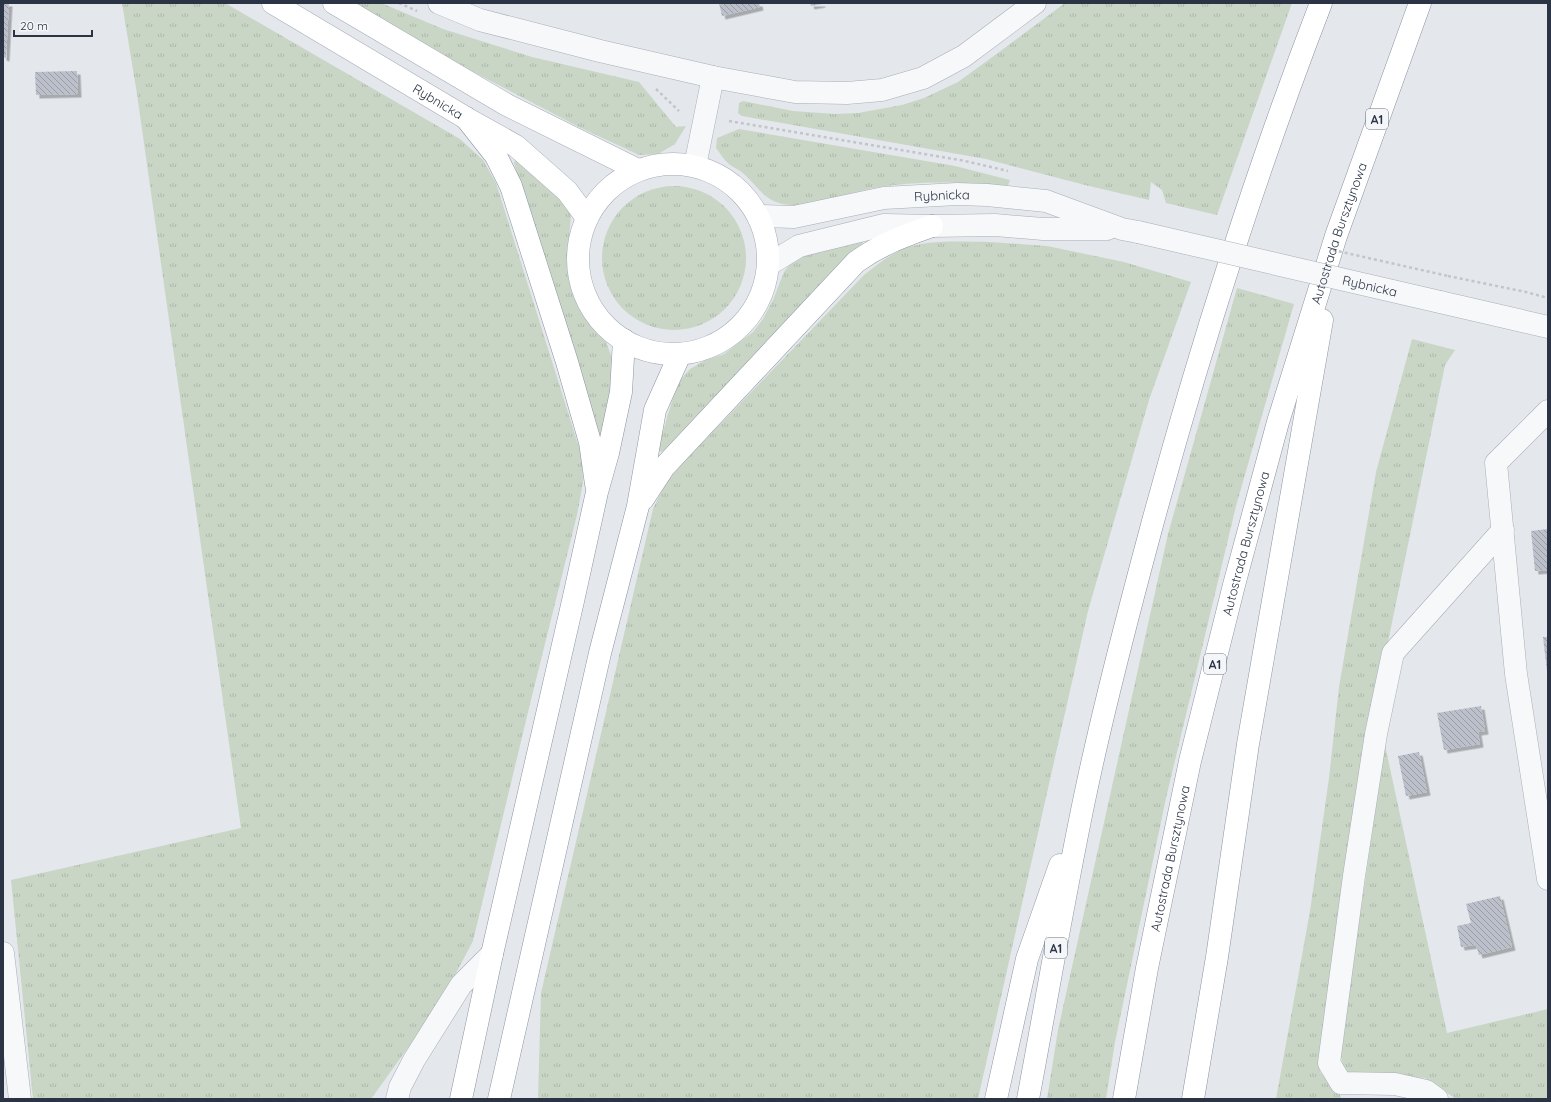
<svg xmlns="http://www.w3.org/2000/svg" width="1551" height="1102" viewBox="0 0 1551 1102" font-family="Quicksand,sans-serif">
<defs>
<pattern id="grass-tufts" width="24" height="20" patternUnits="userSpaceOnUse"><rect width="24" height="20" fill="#c9d6c5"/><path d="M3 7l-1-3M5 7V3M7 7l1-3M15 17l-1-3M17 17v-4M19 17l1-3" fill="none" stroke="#adb8ab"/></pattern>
<pattern id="building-back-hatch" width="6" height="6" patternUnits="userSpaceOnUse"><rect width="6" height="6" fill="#bbc0ca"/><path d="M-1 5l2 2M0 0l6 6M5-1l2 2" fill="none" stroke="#989da6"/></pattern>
<filter id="shadow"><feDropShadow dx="3.5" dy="3.5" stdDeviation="0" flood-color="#0004"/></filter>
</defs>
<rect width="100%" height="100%" fill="#e4e7ec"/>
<g fill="url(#grass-tufts)">
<polygon points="122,3 225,3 460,139 483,160 496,183 582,457 583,482 577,515 529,708 473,941 440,1003 371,1099 33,1099 11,880 241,828 137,94"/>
<polygon points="354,3 381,3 443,29 532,57 639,82 676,127 686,126 675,144 658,154 639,155 579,127 441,55"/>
<polygon points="1065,3 1292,3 1217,215 1166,203 1162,190 1151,182 1149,200 1085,185 986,159 742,116 738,113 739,103 743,101 793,111 835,114 858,113 902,105 924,98 958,82 1006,47"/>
<path d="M739 129 955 166 1010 180 1008 186C964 182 918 180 874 188 847 193 805 211 779 203 763 198 756 185 744 174 740 170 734 168 729 164 724 160 720 153 716 148L717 138Z"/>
<polygon points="515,160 520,160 558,193 571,214 567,262 572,289 579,308 588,321 606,342 615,366 602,437 598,435 514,163"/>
<circle cx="674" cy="258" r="72"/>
<polygon points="863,239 863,243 665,450 661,452 658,448 676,388 682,378 690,369 704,361 724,354 753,332 763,319 773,300 784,272 790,264 800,257"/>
<path d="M990 242 1047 246 1124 262 1191 282 1149 400 1088 611 978 1099H538L541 993 653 509 665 484 682 464 864 275C876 266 888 255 903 249 930 239 962 242 990 242Z"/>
<polygon points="1237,288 1294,304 1236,506 1166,798 1115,1042 1106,1099 1047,1099 1058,1030 1168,534"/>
<polygon points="1412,339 1455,350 1445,365 1388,642 1342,894 1320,1072 1340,1095 1341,1099 1276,1099 1310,911 1329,778 1339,687 1376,472"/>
<polygon points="1385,745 1447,1033 1548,1009 1548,1099 1456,1099 1425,1078 1345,1072 1340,1053"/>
</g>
<g fill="url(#building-back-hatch)" filter="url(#shadow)">
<polygon points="3,3 9,3 6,58 3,57"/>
<polygon points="719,3 759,3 760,7 722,16"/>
<polygon points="810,3 822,3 822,4 811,6"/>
<polygon points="77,71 78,94 36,95 35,72"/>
<polygon points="1548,529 1548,570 1535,571 1531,531"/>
<polygon points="1543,637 1548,637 1548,671 1547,671"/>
<polygon points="1481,706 1485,731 1478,732 1480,744 1444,750 1437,713"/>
<polygon points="1419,752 1427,792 1406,796 1398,756"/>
<polygon points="1500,896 1512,947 1479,955 1476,945 1461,947 1457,926 1471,923 1466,904"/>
</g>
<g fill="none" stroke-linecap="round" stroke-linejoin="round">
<defs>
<g id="minor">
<polyline points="439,3 480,20 600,51 713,77 795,92 847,93 882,90 923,78 964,56 1035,3"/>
<polyline points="695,166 713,77"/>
<path id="s1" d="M758 216 794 217 884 198 957 194 987 195 1046 201 1122 229 1138 232"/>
<polyline points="768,265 799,246 884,225 932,226 995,225 1043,229 1107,229"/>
<polyline points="1440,302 1548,327"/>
<polyline points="1548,411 1496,463 1516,674 1548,879"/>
<polyline points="3,953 20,1099"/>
<polyline points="397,1099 400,1087 414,1060 461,985 492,954"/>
<polyline points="1437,1099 1426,1091 1395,1084 1341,1083 1329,1063 1354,876 1376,734 1393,653 1503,530"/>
</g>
<g id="major">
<path id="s2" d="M273 3 466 118 516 146 567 191 587 218"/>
<polyline points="334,3 507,105 638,170"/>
<circle cx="673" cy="259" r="95"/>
</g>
<g id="highway">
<polyline points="466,118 496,156 511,186 567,362 590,442 596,484"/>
<path d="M643 499 664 467 856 262C881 244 904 236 932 226"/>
<polyline points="461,1099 492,954 573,601 597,492 608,453 621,392 624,340"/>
<polyline points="499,1099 600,653 638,506 655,410 680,354"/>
<polyline points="996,1099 1027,959 1060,865"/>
<path d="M1028 1099C1047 998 1064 896 1085 796 1104 705 1128 614 1152 525 1200 348 1255 174 1321 3"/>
<path id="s3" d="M1124 1099 1147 968 1190 761 1234 585 1278 422 1336 236 1420 3"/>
<polyline points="1193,1099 1217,957 1248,744 1322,320"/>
</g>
</defs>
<use href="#minor" stroke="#a9aeb7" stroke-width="23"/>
<use href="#major" stroke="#a3abb8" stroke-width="23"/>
<use href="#highway" stroke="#8b94a3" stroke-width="23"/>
<g stroke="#c2c5cb" stroke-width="2.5" stroke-dasharray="3 3" stroke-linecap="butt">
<polyline points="399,3 417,11"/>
<polyline points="656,89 679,111"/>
<polyline points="729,121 965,161 1008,171"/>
<polyline points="1448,276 1526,292 1548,298"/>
</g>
<use href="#minor" stroke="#f7f8fa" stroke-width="22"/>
<use href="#major" stroke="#fff" stroke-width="22"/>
<use href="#highway" stroke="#fff" stroke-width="22"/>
<defs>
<g id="minor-bridge">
<path id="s4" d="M1138 232 1440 302"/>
</g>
</defs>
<use href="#minor-bridge" stroke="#a9aeb7" stroke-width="23" stroke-linecap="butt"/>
<polyline stroke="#c2c5cb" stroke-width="2.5" stroke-dasharray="3 3" stroke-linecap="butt" points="1333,250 1448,276"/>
<use href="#minor-bridge" stroke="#f7f8fa" stroke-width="22"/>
</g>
<g text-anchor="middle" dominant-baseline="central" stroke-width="3" stroke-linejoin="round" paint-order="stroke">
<g fill="#f4f6f9" stroke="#676e7b" stroke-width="1">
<rect x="1366" y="109" width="22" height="20" rx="3"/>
<rect x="1204" y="654" width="22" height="20" rx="3"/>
<rect x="1045" y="938" width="22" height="20" rx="3"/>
</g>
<g font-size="12" font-weight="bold" fill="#2b3445">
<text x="1377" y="119">A1</text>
<text x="1215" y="664">A1</text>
<text x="1056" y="948">A1</text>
</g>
<g font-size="13" fill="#2b3445" stroke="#f4f6f9">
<text stroke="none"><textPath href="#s2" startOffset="192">Rybnicka</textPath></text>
<text stroke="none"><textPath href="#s1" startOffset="186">Rybnicka</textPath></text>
<text stroke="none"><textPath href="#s3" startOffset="893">Autostrada Bursztynowa</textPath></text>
<text stroke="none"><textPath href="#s4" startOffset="238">Rybnicka</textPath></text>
<text stroke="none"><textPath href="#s3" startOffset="569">Autostrada Bursztynowa</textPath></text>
<text stroke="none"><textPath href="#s3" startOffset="245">Autostrada Bursztynowa</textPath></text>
</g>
</g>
<rect width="1551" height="1102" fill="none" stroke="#2b3445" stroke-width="8"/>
<path d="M14 30v6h78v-6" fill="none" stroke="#2b3445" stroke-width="2"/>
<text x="20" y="30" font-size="12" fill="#2b3445" stroke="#f4f6f9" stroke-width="3" paint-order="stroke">20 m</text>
</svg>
